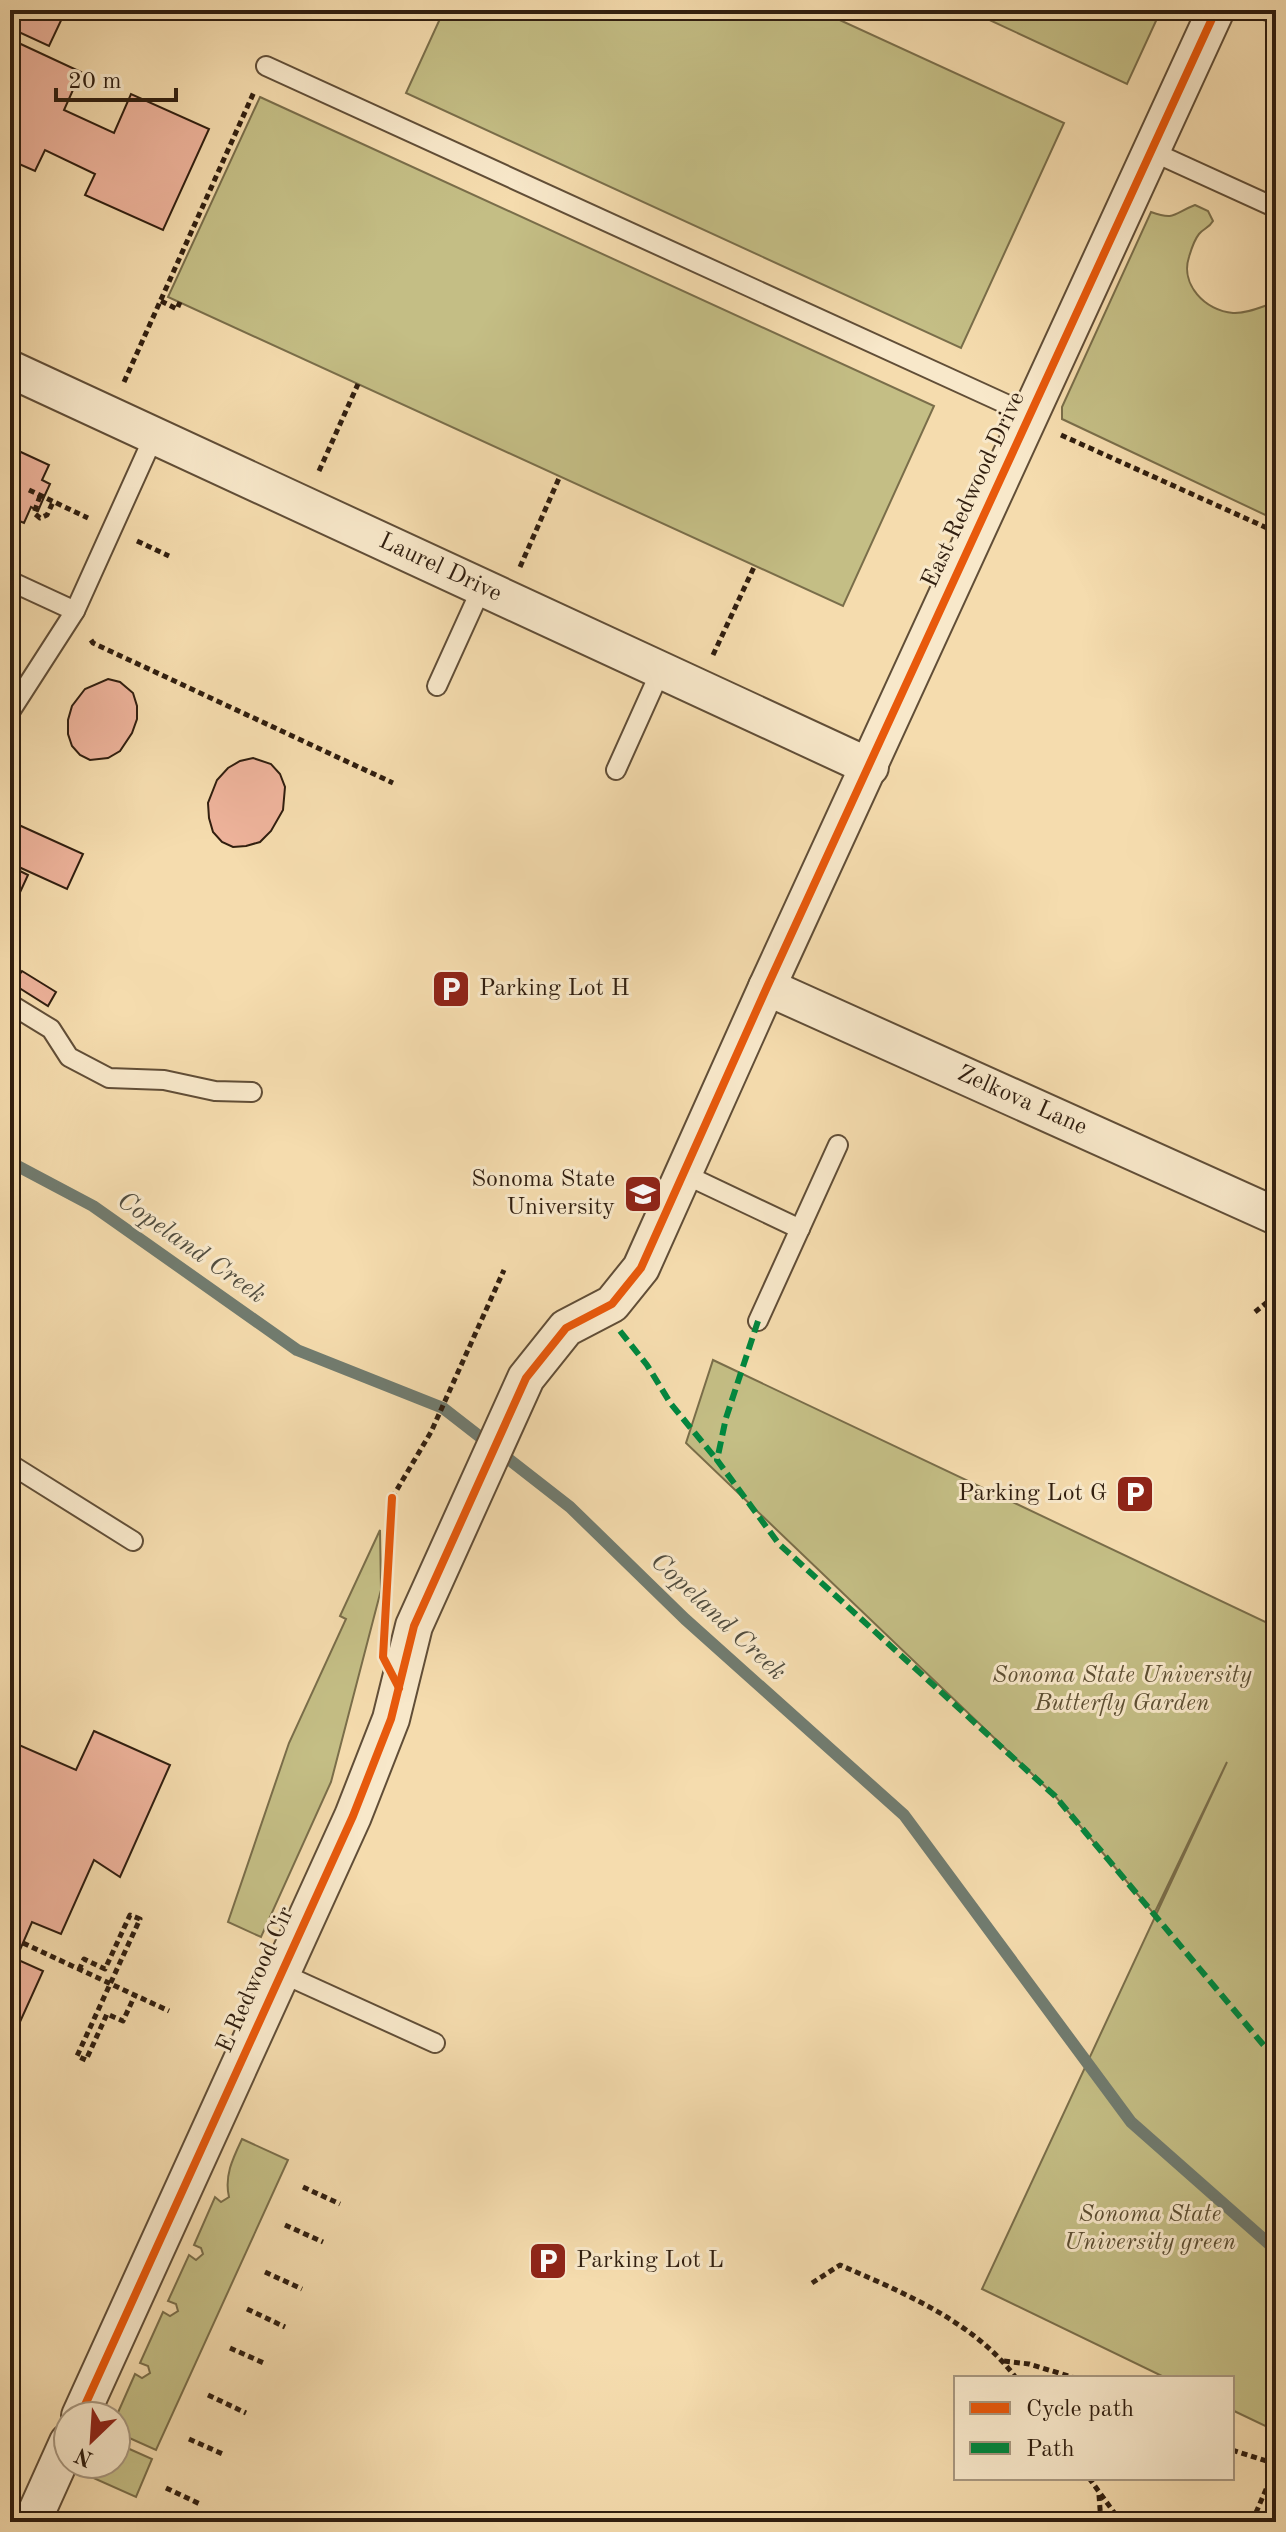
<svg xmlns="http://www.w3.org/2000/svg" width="1286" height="2532" viewBox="0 0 1286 2532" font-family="'Old Standard TT',serif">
<rect width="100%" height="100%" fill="#f5dcae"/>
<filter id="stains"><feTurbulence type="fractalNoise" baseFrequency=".0025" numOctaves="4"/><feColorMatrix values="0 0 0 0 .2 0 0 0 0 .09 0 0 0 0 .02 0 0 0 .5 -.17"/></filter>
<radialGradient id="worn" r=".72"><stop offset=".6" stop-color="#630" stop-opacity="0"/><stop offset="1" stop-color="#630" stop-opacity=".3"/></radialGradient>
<g fill="#c4be85" stroke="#7a6e4a" stroke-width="2">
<polygon points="444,10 818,10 1064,123 961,348 406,93"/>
<polygon points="968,10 1161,10 1127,84"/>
<polygon points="1244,10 1276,10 1276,24 1243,14"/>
<polygon points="260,97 934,406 843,606 168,297"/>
<path d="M1195 205 1208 211 1213 221C1209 228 1204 228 1199 234 1195 239 1191 250 1189 257 1180 284 1205 311 1233 313 1247 314 1263 306 1276 302V520L1062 419V407L1151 212C1176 221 1174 213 1195 205Z"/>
<polygon points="713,1360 1276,1627 1276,2431 1232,2410 1232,2378 1166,2378 982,2289 1227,1762 1154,1914 1055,1796 686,1443"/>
<polygon points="380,1530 381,1590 331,1782 261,1937 228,1922 289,1743 346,1619 340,1616"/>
<path d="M242 2139 288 2160 156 2450 116 2432V2417L135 2374 142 2378 150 2373 148 2366 140 2363 163 2312 170 2316 178 2311 176 2304 168 2301 189 2255 196 2260 203 2254 201 2248 194 2245 215 2197 221 2202 229 2197C224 2176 233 2158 242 2139Z"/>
<polygon points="116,2443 152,2459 136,2497 89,2476 95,2464 116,2464"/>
</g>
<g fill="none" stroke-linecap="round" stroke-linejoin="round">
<polyline stroke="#717c70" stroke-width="12" points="10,1162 93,1206 297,1350 443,1408 570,1507 685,1619 904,1815 1131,2122 1276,2250"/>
</g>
<g fill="#eeb39b" stroke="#301e0f" stroke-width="2">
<polygon points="18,10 60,10 65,12 49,46 10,28"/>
<polygon points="10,39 81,72 64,110 114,133 131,94 209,129 163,230 85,195 95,174 45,150 35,171 10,160"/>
<polygon points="10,447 49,465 42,480 50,484 44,497 38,511 31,507 24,523 10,517"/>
<polygon points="108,679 120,682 133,693 137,706 137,719 132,733 120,751 108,758 90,760 80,755 72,746 68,734 68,720 72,706 85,689"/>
<polygon points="253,758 271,764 280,774 285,787 283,810 271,831 260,842 246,846 233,847 222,842 213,832 209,818 208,803 217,780 228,768 240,761"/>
<polygon points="10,821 83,854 67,889 10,863"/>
<polygon points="10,866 28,875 10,914"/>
<polygon points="22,971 56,992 48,1006 13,984"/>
<polygon points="94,1731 170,1765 120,1877 94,1860 61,1934 32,1922 16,1959 43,1971 10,2044 10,1741 76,1770"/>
</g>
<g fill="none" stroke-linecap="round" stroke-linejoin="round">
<defs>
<g id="lane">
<polyline points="266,66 1030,415"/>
<polyline points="1151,151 1276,208"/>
<polyline points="10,581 75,611 154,436"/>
<polyline points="437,686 482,587"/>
<polyline points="10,712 75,611"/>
<polyline points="616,770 661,670"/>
<polyline points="10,1004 51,1029 69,1057 109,1078 164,1080 215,1091 252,1092"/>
<polyline points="684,1174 800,1229"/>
<polyline points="758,1321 838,1145"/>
<polyline points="10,1464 133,1541"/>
<polyline points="281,1973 435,2043"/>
</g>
<g id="street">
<polyline points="10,369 870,767"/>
<polyline points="767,987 1276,1216"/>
<polyline points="80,2416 353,1816 391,1719 414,1626 526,1378 566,1328 612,1304 641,1268 767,987 1216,10"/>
<polyline points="32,2522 68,2442"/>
</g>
</defs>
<use href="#lane" stroke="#614e37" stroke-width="22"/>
<use href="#street" stroke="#614e37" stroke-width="40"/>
<g stroke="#301e0f" stroke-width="5" stroke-dasharray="6 4" stroke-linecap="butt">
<polyline points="161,301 177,309 180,302"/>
<polyline points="124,382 254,92"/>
<polyline points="1061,435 1276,532"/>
<polyline points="319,471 358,384"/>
<polyline points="29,490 88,518"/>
<polyline points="40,496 34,513 40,518 47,515 53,502"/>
<polyline points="137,541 169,556"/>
<polyline points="520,567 560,476"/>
<polyline points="91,640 93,643 393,783"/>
<polyline points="713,655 755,565"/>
<polyline points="1255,1312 1276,1295"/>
<polyline points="392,1498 431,1432 504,1270"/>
<polyline points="23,1943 169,2011"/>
<polyline points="79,1970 84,1959 105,1969 130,1915 140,1919 77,2056 86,2060 107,2014 123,2021 135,1995"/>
<polyline points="303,2187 340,2204"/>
<polyline points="285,2225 323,2242"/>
<polyline points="265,2272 302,2289"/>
<path d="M812 2283 840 2265C902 2292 975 2322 1016 2378"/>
<polyline points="247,2309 285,2327"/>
<polyline points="230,2348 266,2364"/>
<polyline points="1004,2361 1029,2364 1075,2378"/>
<polyline points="208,2395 246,2413"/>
<polyline points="189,2439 225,2455"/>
<polyline points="1232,2450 1276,2464"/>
<polyline points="1089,2478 1121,2522"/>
<polyline points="166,2488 202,2505"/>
<polyline points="1099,2495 1101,2522"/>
<polyline points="1252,2522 1276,2466"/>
</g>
<use href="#lane" stroke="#f8e8ca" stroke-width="18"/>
<use href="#street" stroke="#f8e8ca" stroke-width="36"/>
<g stroke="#00873e" stroke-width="6" stroke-dasharray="12 6" stroke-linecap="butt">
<polyline points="758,1321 726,1418 717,1460 779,1544 1055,1796 1276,2060"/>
<polyline points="620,1331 647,1365 671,1404 717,1460"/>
</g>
<defs>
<g id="cycleway">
<polyline points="392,1498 383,1657 399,1688"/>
<polyline points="80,2416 353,1816 391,1719 414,1626 526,1378 566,1328 612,1304 641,1268 767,987 1216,10"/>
</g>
</defs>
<use href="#cycleway" stroke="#f8e8ca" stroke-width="13"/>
<use href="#cycleway" stroke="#e8590c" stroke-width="8"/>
</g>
<defs>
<symbol id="parking-square" viewBox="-11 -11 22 22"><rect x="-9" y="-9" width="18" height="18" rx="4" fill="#8f2418" stroke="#f8e8ca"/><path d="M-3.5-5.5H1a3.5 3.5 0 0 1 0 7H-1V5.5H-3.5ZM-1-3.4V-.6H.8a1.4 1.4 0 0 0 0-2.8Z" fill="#fff"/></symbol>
<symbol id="university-square" viewBox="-11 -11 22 22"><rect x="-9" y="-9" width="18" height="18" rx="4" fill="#8f2418" stroke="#f8e8ca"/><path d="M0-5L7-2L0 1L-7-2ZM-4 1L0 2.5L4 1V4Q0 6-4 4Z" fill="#fff"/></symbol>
</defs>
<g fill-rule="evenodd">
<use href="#parking-square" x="429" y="967" width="44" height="44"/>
<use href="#university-square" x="621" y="1172" width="44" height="44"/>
<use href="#parking-square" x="1113" y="1472" width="44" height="44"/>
<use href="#parking-square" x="526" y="2239" width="44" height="44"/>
</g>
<g text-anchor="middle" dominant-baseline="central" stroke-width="6" stroke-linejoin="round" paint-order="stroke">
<g font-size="24" fill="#301e0f" stroke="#f8e8ca">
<text transform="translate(974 490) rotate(-65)">East Redwood Drive</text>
<text transform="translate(440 568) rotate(25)">Laurel Drive</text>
<text transform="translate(1022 1101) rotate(24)">Zelkova Lane</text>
<text transform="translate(256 1980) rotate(-66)">E Redwood Cir</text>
</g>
<g font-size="24" fill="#301e0f" stroke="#f8e8ca" text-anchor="start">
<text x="479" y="989">Parking Lot H</text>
<text x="615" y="1180" text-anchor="end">Sonoma State<tspan x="615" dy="28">University</tspan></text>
<text x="1107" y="1494" text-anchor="end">Parking Lot G</text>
<text x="576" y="2261">Parking Lot L</text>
</g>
<g font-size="24" font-style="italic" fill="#5c4e32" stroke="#f8e8ca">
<text x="1122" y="1676">Sonoma State University<tspan x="1122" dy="28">Butterfly Garden</tspan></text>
<text x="1150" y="2215">Sonoma State<tspan x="1150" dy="28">University green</tspan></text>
</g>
<g font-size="26" font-style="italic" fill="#514d3f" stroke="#f8e8ca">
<text transform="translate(191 1248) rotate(35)">Copeland Creek</text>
<text transform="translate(718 1617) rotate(43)">Copeland Creek</text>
</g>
</g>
<rect width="1286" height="2532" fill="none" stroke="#f5dcae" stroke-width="40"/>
<rect x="12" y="12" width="1262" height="2508" fill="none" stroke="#301e0f" stroke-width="4"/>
<rect x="20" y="20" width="1246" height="2492" fill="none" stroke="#301e0f" stroke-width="2"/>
<rect x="954" y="2376" width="280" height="104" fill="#f8e8ca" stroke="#a8977f" stroke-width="2"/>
<rect x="970" y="2402" width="40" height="12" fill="#e8590c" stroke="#a8977f" stroke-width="2"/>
<text x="1026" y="2416" font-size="24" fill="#301e0f">Cycle path</text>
<rect x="970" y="2442" width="40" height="12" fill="#00873e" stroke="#a8977f" stroke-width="2"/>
<text x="1026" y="2456" font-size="24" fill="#301e0f">Path</text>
<g transform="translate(92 2440) rotate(205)"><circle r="38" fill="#f8e8ca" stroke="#a8977f" stroke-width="2"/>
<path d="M0-6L14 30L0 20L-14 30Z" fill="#8f2418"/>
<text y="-12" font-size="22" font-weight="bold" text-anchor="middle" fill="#301e0f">N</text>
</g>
<path d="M56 88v12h120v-12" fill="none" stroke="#301e0f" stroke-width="4"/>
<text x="68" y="88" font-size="24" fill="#301e0f" stroke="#f8e8ca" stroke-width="6" paint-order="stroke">20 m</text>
<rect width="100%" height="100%" filter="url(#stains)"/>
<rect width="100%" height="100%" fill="url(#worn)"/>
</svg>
